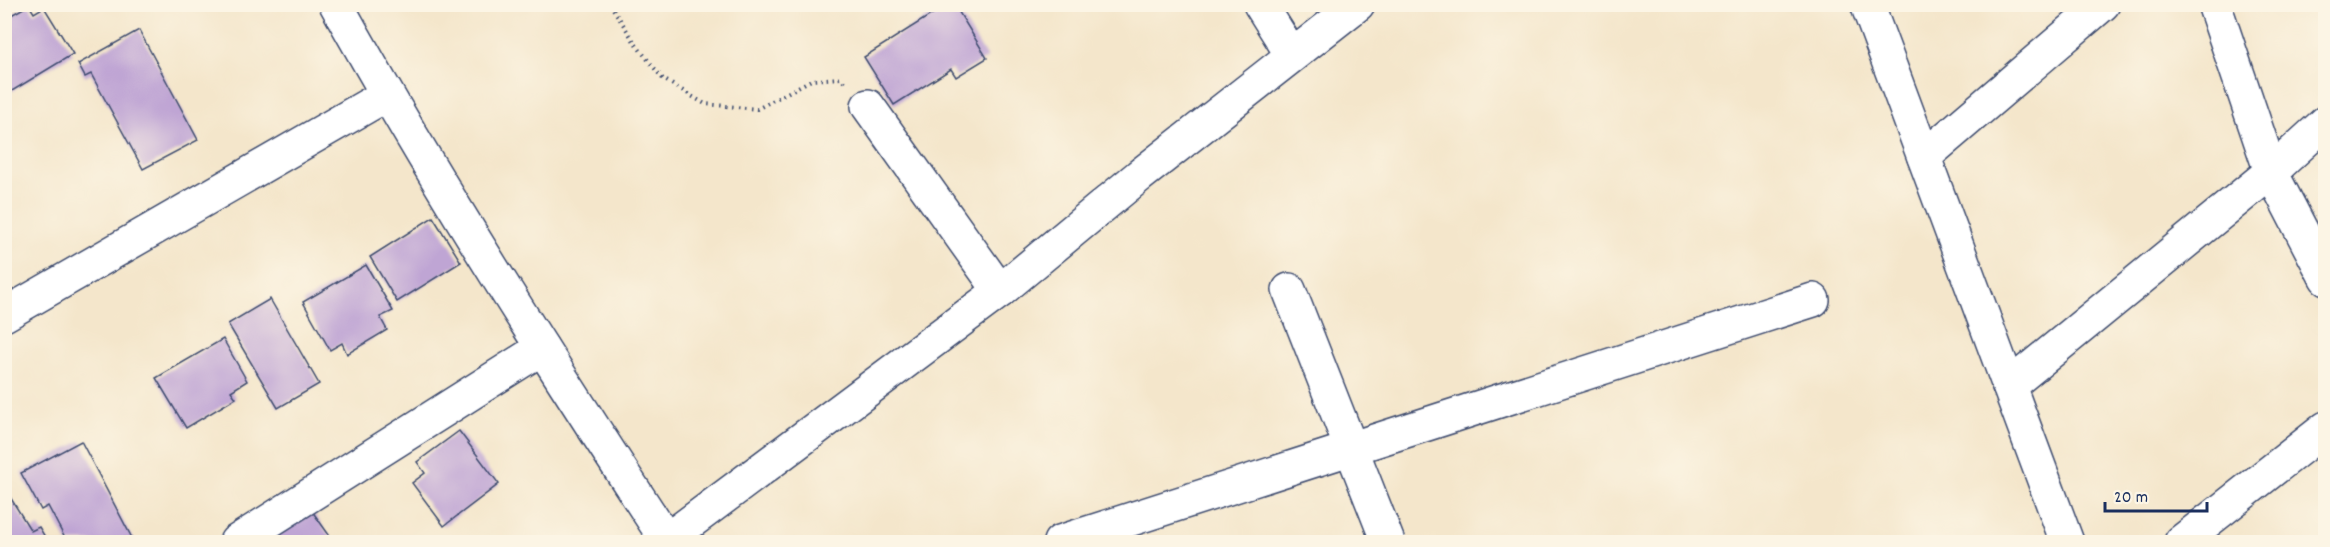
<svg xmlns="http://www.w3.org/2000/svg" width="2330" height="547" viewBox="0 0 2330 547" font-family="Dekko,sans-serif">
<rect width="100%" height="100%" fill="#fcf5e5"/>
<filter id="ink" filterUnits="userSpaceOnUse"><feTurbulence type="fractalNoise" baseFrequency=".0167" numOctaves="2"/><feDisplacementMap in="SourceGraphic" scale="12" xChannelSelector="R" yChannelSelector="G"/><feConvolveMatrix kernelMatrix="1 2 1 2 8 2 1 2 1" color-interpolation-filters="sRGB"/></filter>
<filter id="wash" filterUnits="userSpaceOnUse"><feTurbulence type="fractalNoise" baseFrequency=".008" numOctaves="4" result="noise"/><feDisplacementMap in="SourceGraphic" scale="24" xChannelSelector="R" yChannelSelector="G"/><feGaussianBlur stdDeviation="1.35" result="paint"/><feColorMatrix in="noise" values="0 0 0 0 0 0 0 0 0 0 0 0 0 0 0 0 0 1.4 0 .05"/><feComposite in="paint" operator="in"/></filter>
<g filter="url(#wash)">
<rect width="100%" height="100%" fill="#f4e6cb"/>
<g id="blocks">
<g fill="#bfa5d4">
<polygon points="948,4 954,4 987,58 956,77 951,69 894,105 864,57"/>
<polygon points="29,5 34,13 44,7 73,54 7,94 4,90 4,19"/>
<polygon points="139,30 198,140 143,169 91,74 85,77 78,64"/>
<polygon points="433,217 461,262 397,302 370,257"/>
<polygon points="366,265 393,311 380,317 387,330 347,354 342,343 330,350 303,302"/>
<polygon points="270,299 319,384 278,408 228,324"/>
<polygon points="223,339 247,381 231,391 236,398 186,428 156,378"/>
<polygon points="459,431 499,484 444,526 412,483 425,473 417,462"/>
<polygon points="81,441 133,540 129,542 67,542 48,506 41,510 21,473"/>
<polygon points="10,497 31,531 39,527 48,542 4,542 4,500"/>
<polygon points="312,511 334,542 266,542"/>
</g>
</g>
</g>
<g filter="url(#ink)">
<use href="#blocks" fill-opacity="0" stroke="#3c4a6e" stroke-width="1.5"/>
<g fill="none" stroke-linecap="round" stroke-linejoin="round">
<defs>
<g id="street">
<path d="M336 4C438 188 552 365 667 541"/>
<polyline points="1260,4 1292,55"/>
<polyline points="1867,4 2067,542"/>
<polyline points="2214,4 2271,172 2326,278"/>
<polyline points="868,106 1000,291"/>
<polyline points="1924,157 2103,4"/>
<polyline points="1289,290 1388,542"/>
<polyline points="4,315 386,95"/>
<polyline points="2009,386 2271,172 2326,122"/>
<polyline points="236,542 542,348"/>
<polyline points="664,542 1000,291 1139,176 1358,4"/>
<polyline points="1060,542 1813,300"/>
<polyline points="2181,542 2326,428"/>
</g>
</defs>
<use href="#street" stroke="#3c4a6e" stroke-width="36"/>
<polyline stroke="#3c4a6e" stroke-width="4" stroke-dasharray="1.5 4.5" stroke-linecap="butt" points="610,4 637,46 663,79 705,104 757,109 811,80 841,78 844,82"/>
<use href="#street" stroke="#fff" stroke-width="33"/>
</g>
</g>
<rect width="2330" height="547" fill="none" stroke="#fcf5e5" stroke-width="24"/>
<path d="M2105 502v9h102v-9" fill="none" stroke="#1b2f5e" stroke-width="3"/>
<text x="2114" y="502" font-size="18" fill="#1b2f5e" stroke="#fcf5e5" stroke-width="4.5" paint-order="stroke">20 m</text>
</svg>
